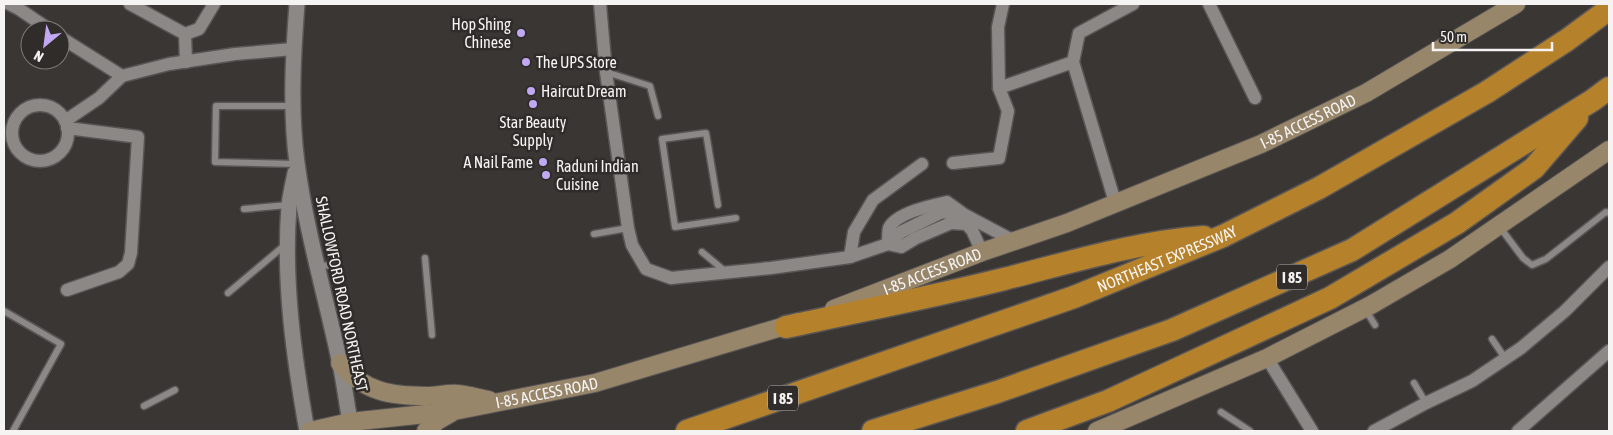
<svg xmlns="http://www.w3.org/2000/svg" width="1613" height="435" viewBox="0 0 1613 435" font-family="'Asap Condensed',sans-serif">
<rect width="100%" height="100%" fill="#393634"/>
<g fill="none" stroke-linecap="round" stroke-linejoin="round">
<defs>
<g id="service">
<polyline points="606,72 650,86 658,116"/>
<polyline points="292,106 216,106 215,162 297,164"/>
<polyline points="718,205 706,133 662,139 675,227 736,218"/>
<polyline points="244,209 288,205"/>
<polyline points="1499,226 1523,258 1532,265 1546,259 1606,212 1609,213"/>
<polyline points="594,234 628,228"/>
<polyline points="702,252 726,272"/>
<polyline points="425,258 432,335"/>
<polyline points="318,266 335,265"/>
<polyline points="228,293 285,245"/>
<polyline points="1365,309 1375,325"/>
<polyline points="4,311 61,344 13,431"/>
<polyline points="1492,339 1505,358"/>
<polyline points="1414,383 1426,403"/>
<polyline points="144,406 175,390"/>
<polyline points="1221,412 1250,431"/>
</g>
<g id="minor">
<polyline points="9,4 19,9 50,30"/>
<polyline points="130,4 185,34 186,62"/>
<polyline points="600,4 606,72 628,228 632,245 646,269 671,278 771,268 850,257 888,244 901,232 942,212 967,216 1014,241"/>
<polyline points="1209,4 1255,98"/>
<polyline points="185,34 199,29 214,4"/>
<polyline points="60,37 122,76"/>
<polyline points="999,88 1073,62"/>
<circle cx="40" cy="133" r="28"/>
<polyline points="65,121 99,98 122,76 169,64 235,54 293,49"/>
<polyline points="67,128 138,137 131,253 128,264 119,272 67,290"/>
<polyline points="953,163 999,158 1008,111 999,88 998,27 1003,4"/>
<polyline points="1115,202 1073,62 1079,33 1133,4"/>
<polyline points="888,244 901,247 916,238 951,223 966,224 972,230 982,252"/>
<path d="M888 244C888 239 888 232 889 228 896 213 933 205 947 202L965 215"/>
<polyline points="850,257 854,232 873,200 922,164"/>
<polyline points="1267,358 1312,431"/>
<polyline points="1374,431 1426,403 1472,381 1521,348 1565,311 1609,267"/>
<polyline points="1518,431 1609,351"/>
</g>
<g id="tertiary">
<path d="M297 4C293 56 290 111 297 163 306 231 326 297 340 364 345 386 347 409 352 431"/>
<path d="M295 173C293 184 290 195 289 206 283 281 294 358 307 431"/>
</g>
<g id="secondary">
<path id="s1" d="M834 309 982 252 1067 223 1261 144 1366 93 1516 4"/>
<path d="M340 363C364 392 391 396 427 396 437 396 448 393 458 394 468 395 478 398 489 400"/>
<path id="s2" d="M310 431 350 422 454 411 595 383 798 322"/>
<polyline points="426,431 437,421 451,413"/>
<polyline points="1097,431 1267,358 1371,305 1450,259 1609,150"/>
</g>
<g id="motorway">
<path d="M786 327C859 311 932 297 1004 279 1071 262 1136 242 1204 237"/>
<path id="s3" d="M687 431 1074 297 1223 236 1319 188 1487 92 1567 40 1609 9"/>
<polyline points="873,431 997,392 1172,330 1352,250 1593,100 1609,88"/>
<polyline points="1027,431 1108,401 1330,298 1457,223 1534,168 1577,118"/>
</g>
</defs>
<use href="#service" stroke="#585554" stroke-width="9"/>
<use href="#minor" stroke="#585554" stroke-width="15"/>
<use href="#tertiary" stroke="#585554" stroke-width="18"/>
<use href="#secondary" stroke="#585554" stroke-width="20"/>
<use href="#motorway" stroke="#585554" stroke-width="25"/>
<use href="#service" stroke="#8b8886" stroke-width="6"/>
<use href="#minor" stroke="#8b8886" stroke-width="12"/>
<use href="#tertiary" stroke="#8b8886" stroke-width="15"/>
<use href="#secondary" stroke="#98866b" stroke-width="18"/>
<use href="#motorway" stroke="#b5812b" stroke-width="22"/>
</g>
<g fill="#c1a8f3" stroke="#2f2c2a" stroke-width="2">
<circle cx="521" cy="33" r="5"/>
<circle cx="526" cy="62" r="5"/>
<circle cx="531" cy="91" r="5"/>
<circle cx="533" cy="104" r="5"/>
<circle cx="543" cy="162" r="5"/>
<circle cx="546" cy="175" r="5"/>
</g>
<g text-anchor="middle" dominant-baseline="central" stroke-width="5" stroke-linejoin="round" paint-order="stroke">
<g fill="#2f2c2a" stroke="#bab8b7" stroke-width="1">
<rect x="1277" y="264.5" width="30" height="25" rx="4"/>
<rect x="768" y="385.5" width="30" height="25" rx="4"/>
</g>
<g font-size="15" font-weight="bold" fill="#f6f4f3">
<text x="1292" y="277">I 85</text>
<text x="783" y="398">I 85</text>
</g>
<g font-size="16" fill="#f6f4f3" stroke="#2f2c2a" text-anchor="start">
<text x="511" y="24" text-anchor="end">Hop Shing<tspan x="511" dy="18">Chinese</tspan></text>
<text x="536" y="62">The UPS Store</text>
<text x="541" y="91">Haircut Dream</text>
<text x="533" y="122" text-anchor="middle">Star Beauty<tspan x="533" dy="18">Supply</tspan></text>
<text x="533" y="162" text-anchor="end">A Nail Fame</text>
<text x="556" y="166">Raduni Indian<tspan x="556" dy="18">Cuisine</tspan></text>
</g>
<g font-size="16" fill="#f6f4f3" stroke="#2f2c2a">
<text stroke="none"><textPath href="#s1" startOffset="510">I-85 ACCESS ROAD</textPath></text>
<text stroke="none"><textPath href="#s3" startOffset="510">NORTHEAST EXPRESSWAY</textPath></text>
<text stroke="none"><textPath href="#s1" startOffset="105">I-85 ACCESS ROAD</textPath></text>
<text transform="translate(342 294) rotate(78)">SHALLOWFORD ROAD NORTHEAST</text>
<text stroke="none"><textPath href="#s2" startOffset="240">I-85 ACCESS ROAD</textPath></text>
</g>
</g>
<rect width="1613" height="435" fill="none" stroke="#f6f4f3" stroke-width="10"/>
<g transform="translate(45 45) rotate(209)"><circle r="24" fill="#2f2c2a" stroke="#7f7c7a"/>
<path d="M0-4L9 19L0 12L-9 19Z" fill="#c1a8f3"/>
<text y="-8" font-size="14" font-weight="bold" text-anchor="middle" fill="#f6f4f3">N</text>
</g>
<path d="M1433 42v8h119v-8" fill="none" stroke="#f6f4f3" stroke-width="2.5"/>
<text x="1440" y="42" font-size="15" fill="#f6f4f3" stroke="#2f2c2a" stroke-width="4" paint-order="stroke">50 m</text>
</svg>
